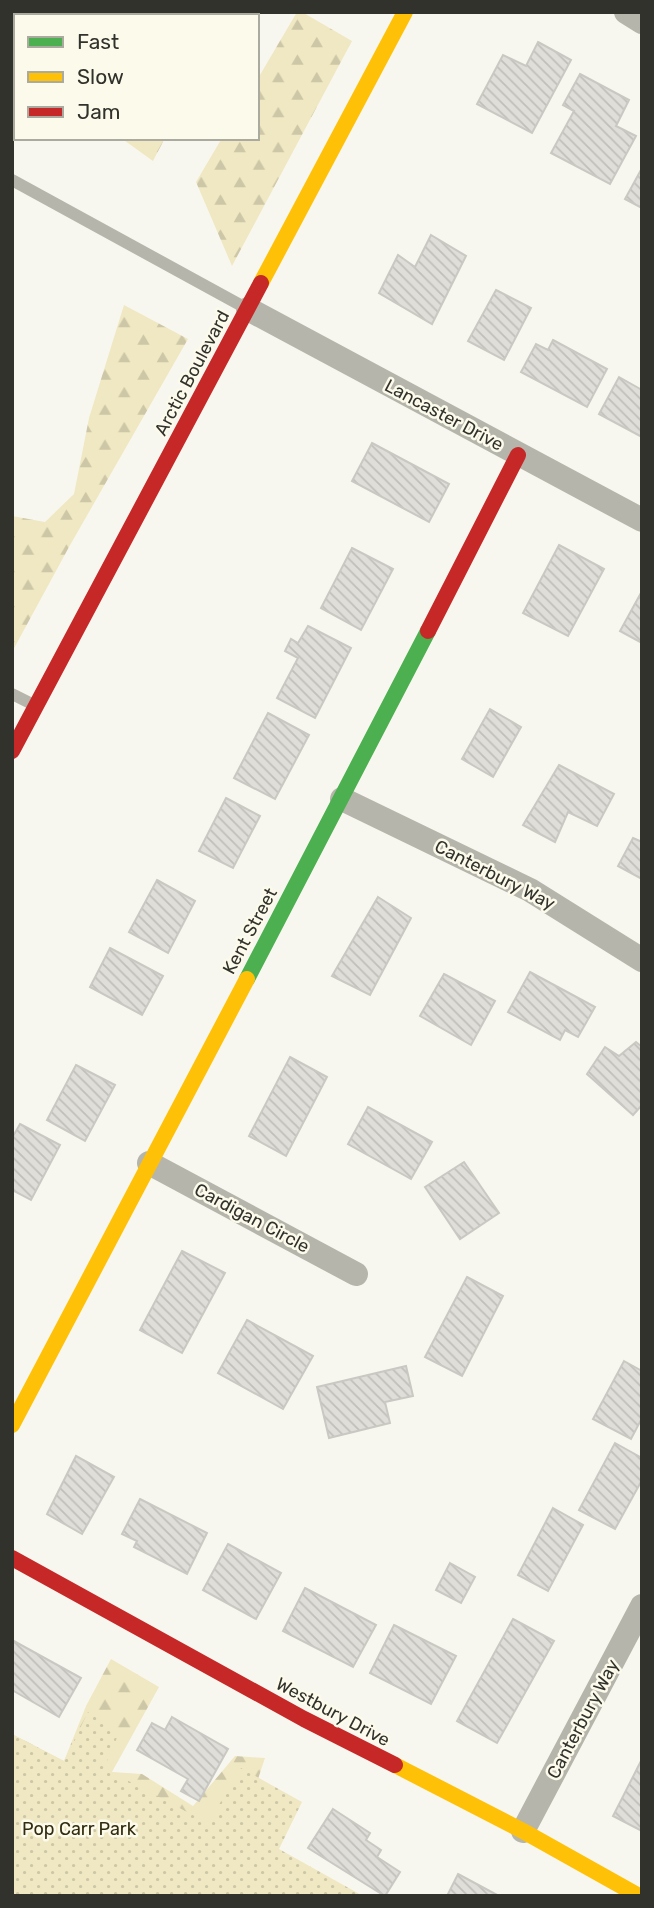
<svg xmlns="http://www.w3.org/2000/svg" width="654" height="1908" viewBox="0 0 654 1908" font-family="Rubik,sans-serif">
<defs>
<pattern id="forest-firs" width="22" height="20" patternUnits="userSpaceOnUse" patternTransform="scale(1.75)"><rect width="22" height="20" fill="#efe8c2"/><path d="M5 1l3.5 6h-7zM16 11l3.5 6h-7z" fill="#cdc7a7"/></pattern>
<pattern id="park-dots" width="8" height="8" patternUnits="userSpaceOnUse" patternTransform="scale(1.75)"><rect width="8" height="8" fill="#efe8c2"/><path d="M2 2h.1M6 6h.1" fill="none" stroke="#cdc7a7" stroke-width="1.8" stroke-linecap="round"/></pattern>
<pattern id="building-back-hatch" width="6" height="6" patternUnits="userSpaceOnUse" patternTransform="scale(1.75)"><rect width="6" height="6" fill="#dfded8"/><path d="M-1 5l2 2M0 0l6 6M5-1l2 2" fill="none" stroke="#c0bfba"/></pattern>
</defs>
<rect width="100%" height="100%" fill="#f8f7ef"/>
<g fill="url(#forest-firs)">
<polygon points="38,12 233,12 231,16 45,16"/>
<polygon points="297,12 302,12 352,41 232,266 196,182 222,138 257,138 257,80"/>
<polygon points="121,138 165,138 153,161"/>
<polygon points="124,305 188,339 69,547 12,652 12,516 45,522 74,494 89,418"/>
<polygon points="111,1659 159,1687 112,1772 142,1774 193,1806 235,1756 265,1758 234,1851 12,1896 12,1734 64,1761 86,1706"/>
</g>
<polygon fill="url(#park-dots)" points="88,1712 119,1733 104,1768 208,1823 241,1768 302,1802 279,1849 363,1896 12,1896 12,1734 64,1761"/>
<g fill="url(#building-back-hatch)" stroke="#c9c8c2" stroke-width="2">
<polygon points="538,42 571,60 532,133 477,104 503,55 526,66"/>
<polygon points="580,74 629,100 616,126 636,136 610,184 551,153 574,111 563,105"/>
<polygon points="642,168 642,208 625,199"/>
<polygon points="431,235 466,256 432,324 379,293 398,255 415,267"/>
<polygon points="496,290 531,308 504,360 468,341"/>
<polygon points="553,340 607,369 587,407 521,372 536,344 548,350"/>
<polygon points="619,377 642,390 642,437 599,414"/>
<polygon points="372,443 449,484 429,522 352,481"/>
<polygon points="559,545 604,569 568,636 523,613"/>
<polygon points="352,548 393,569 361,630 321,608"/>
<polygon points="642,591 642,643 620,631"/>
<polygon points="308,626 351,648 315,718 277,698 298,658 285,651 291,639 298,643"/>
<polygon points="490,709 521,727 493,777 462,759"/>
<polygon points="268,713 309,735 275,799 234,778"/>
<polygon points="559,765 614,794 597,826 568,812 555,842 523,825"/>
<polygon points="226,798 260,816 233,868 199,851"/>
<polygon points="633,838 642,842 642,879 618,866"/>
<polygon points="157,880 195,901 168,953 129,932"/>
<polygon points="378,897 411,918 370,995 332,976"/>
<polygon points="110,948 163,976 142,1015 90,987"/>
<polygon points="530,972 595,1007 578,1037 565,1030 560,1040 508,1012"/>
<polygon points="444,974 495,1001 471,1045 420,1016"/>
<polygon points="636,1042 642,1047 642,1105 633,1115 587,1074 605,1047 619,1056"/>
<polygon points="290,1057 327,1077 286,1156 249,1136"/>
<polygon points="76,1065 115,1085 85,1141 47,1120"/>
<polygon points="368,1107 432,1142 411,1179 348,1144"/>
<polygon points="20,1124 60,1145 31,1200 12,1190 12,1138"/>
<polygon points="464,1162 499,1213 460,1239 425,1187"/>
<polygon points="182,1251 225,1273 182,1353 140,1330"/>
<polygon points="467,1277 503,1296 462,1376 425,1357"/>
<polygon points="247,1320 313,1356 283,1409 218,1373"/>
<polygon points="624,1361 642,1371 642,1418 631,1439 593,1419"/>
<polygon points="406,1366 413,1396 385,1402 390,1423 329,1438 317,1387"/>
<polygon points="615,1443 642,1458 642,1480 615,1529 579,1510"/>
<polygon points="76,1456 114,1477 82,1534 47,1514"/>
<polygon points="140,1499 207,1533 187,1574 134,1547 137,1541 122,1534"/>
<polygon points="553,1508 583,1525 548,1591 518,1575"/>
<polygon points="228,1544 281,1573 256,1619 203,1590"/>
<polygon points="450,1563 475,1577 461,1603 436,1590"/>
<polygon points="305,1588 376,1625 353,1667 283,1631"/>
<polygon points="513,1619 554,1641 497,1743 457,1721"/>
<polygon points="394,1625 456,1656 431,1704 370,1673"/>
<polygon points="12,1640 81,1678 59,1717 12,1690"/>
<polygon points="172,1717 228,1749 199,1801 181,1791 188,1779 137,1750 152,1723 165,1730"/>
<polygon points="642,1759 642,1831 613,1816"/>
<polygon points="333,1809 370,1833 366,1840 381,1850 377,1857 400,1872 385,1896 308,1848"/>
<polygon points="458,1874 499,1896 447,1896"/>
</g>
<g fill="none" stroke-linecap="round" stroke-linejoin="round">
<g stroke="#b6b5ab" stroke-width="12">
<polyline points="12,180 244,307"/>
<polyline points="12,694 34,705"/>
</g>
<g stroke="#b6b5ab" stroke-width="24">
<polyline points="626,12 642,22"/>
<polyline points="248,309 642,520"/>
<polyline points="342,799 530,890 642,960"/>
<polyline points="149,1163 356,1274"/>
<polyline points="523,1831 642,1606"/>
</g>
<polyline stroke="#4caf50" stroke-width="16" points="247,979 428,631"/>
<g stroke="#ffc107" stroke-width="16">
<polyline points="261,283 405,12"/>
<polyline points="12,1425 247,979"/>
<polyline points="395,1765 523,1831 639,1896"/>
</g>
<g stroke="#c62828" stroke-width="16">
<polyline points="428,631 518,455"/>
<polyline points="12,751 261,283"/>
<polyline points="12,1558 304,1719 395,1765"/>
</g>
</g>
<g text-anchor="middle" dominant-baseline="central" stroke-width="5" stroke-linejoin="round" paint-order="stroke">
<g font-size="18" fill="#32322c" stroke="#fcfaeb">
<text transform="translate(192 373) rotate(-62)">Arctic Boulevard</text>
<text transform="translate(444 415) rotate(28)">Lancaster Drive</text>
<text transform="translate(495 875) rotate(27)">Canterbury Way</text>
<text transform="translate(250 931) rotate(-62)">Kent Street</text>
<text transform="translate(252 1218) rotate(28)">Cardigan Circle</text>
<text transform="translate(333 1712) rotate(28)">Westbury Drive</text>
<text transform="translate(583 1719) rotate(-62)">Canterbury Way</text>
</g>
<g font-size="18" fill="#312c0f" stroke="#fcfaeb">
<text x="79" y="1829">Pop Carr Park</text>
</g>
</g>
<rect width="654" height="1908" fill="none" stroke="#32322c" stroke-width="28"/>
<rect x="14" y="14" width="245" height="126" fill="#fcfaeb" stroke="#abaa9f" stroke-width="2"/>
<rect x="28" y="37" width="35" height="10" fill="#4caf50" stroke="#abaa9f" stroke-width="2"/>
<text x="77" y="49" font-size="21" fill="#32322c">Fast</text>
<rect x="28" y="72" width="35" height="10" fill="#ffc107" stroke="#abaa9f" stroke-width="2"/>
<text x="77" y="84" font-size="21" fill="#32322c">Slow</text>
<rect x="28" y="107" width="35" height="10" fill="#c62828" stroke="#abaa9f" stroke-width="2"/>
<text x="77" y="119" font-size="21" fill="#32322c">Jam</text>
</svg>
